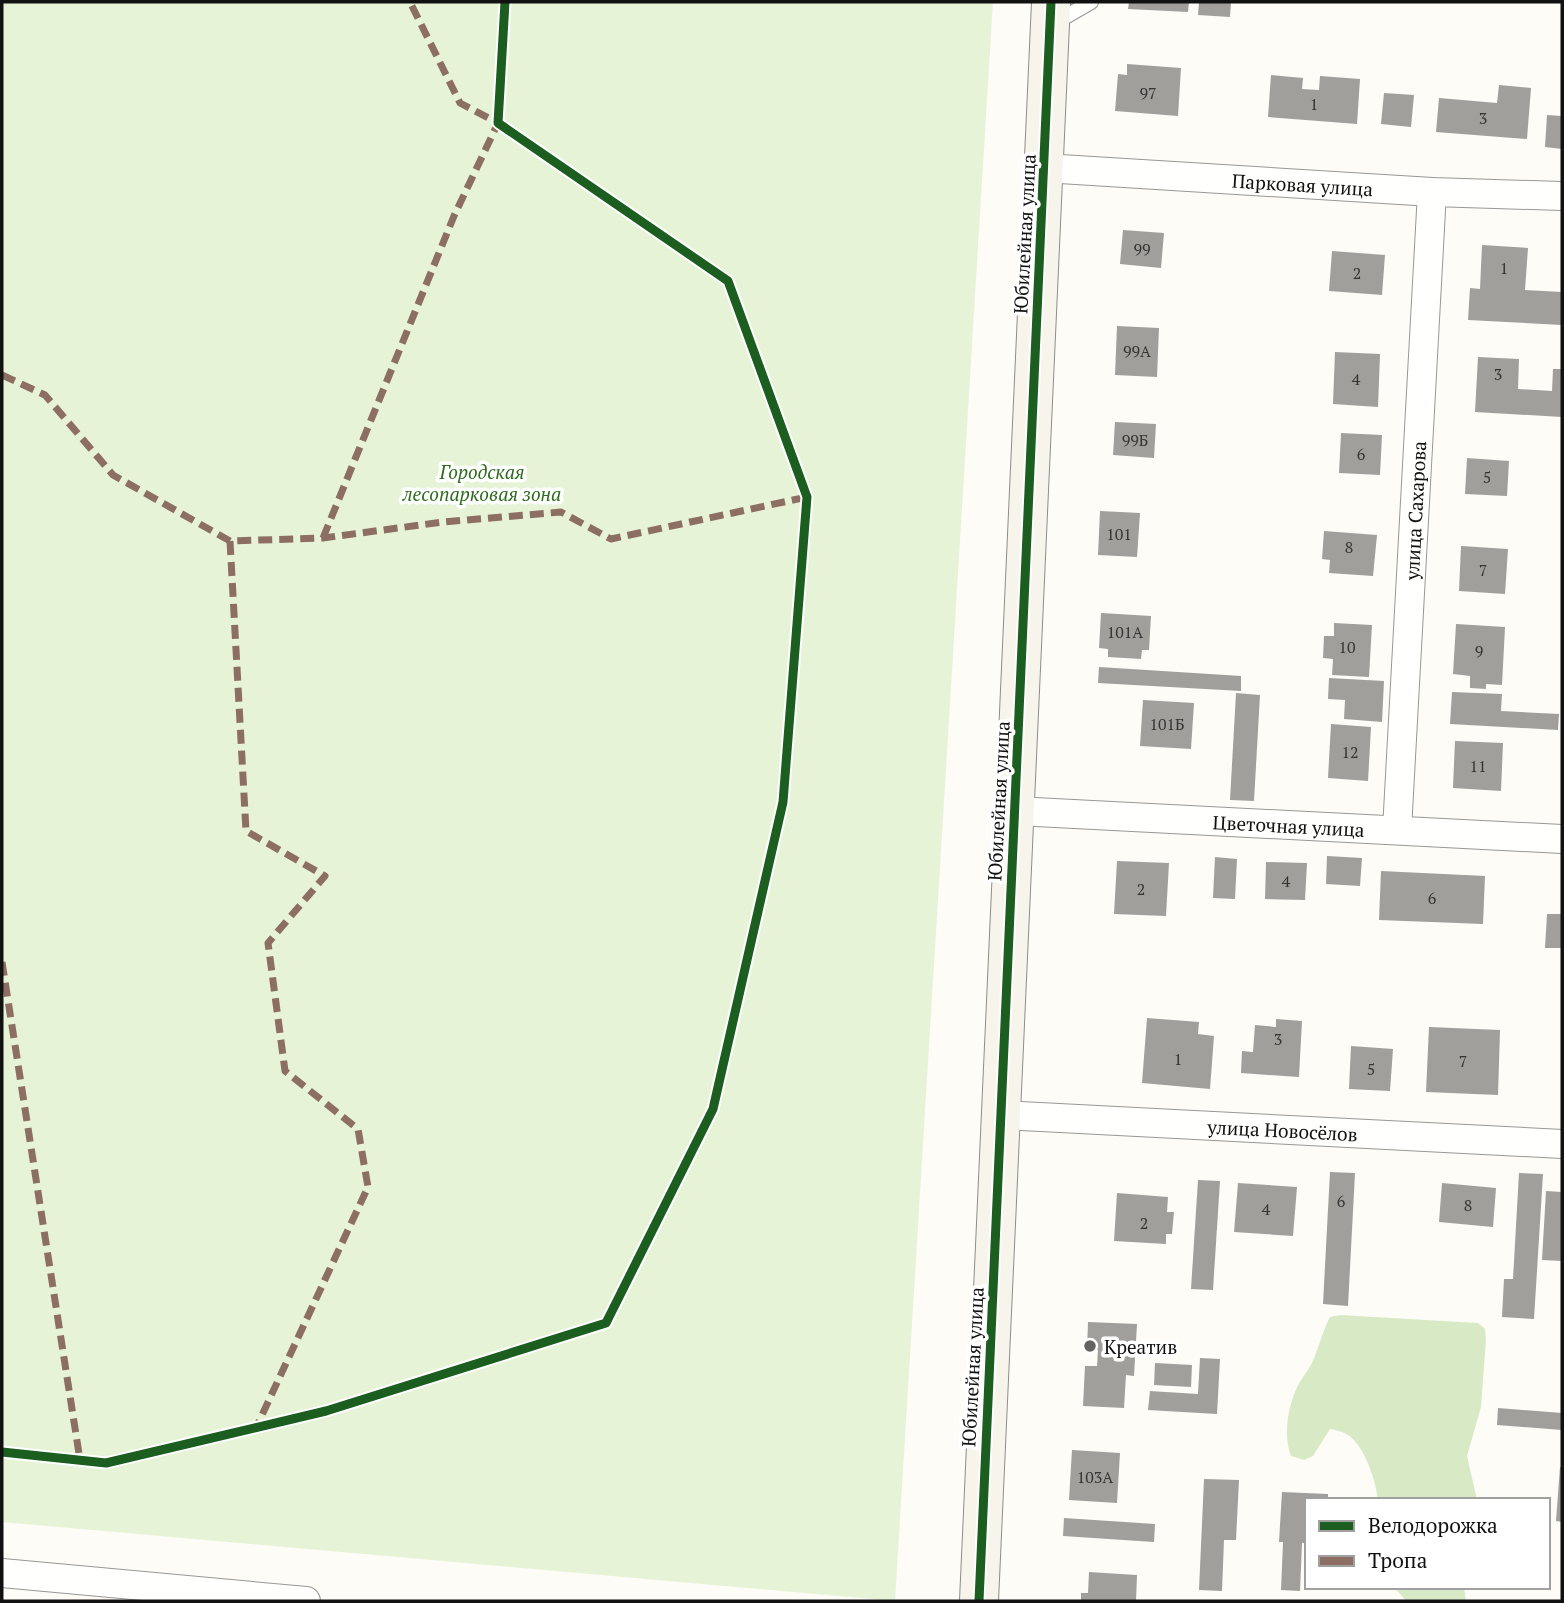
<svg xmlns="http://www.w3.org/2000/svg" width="1564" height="1603" viewBox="0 0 1564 1603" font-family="'PT Serif',serif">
<rect width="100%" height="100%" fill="#fdfcf7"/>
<polygon fill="#e7f3d7" points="2,2 993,2 895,1601 2,1522"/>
<g fill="#d8eac5">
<path d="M1340 1315 1478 1323 1485 1329 1486 1339 1481 1407 1467 1456 1477 1500H1378C1376 1481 1364 1443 1346 1434 1341 1431 1335 1430 1330 1429L1313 1456 1304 1460 1291 1456C1283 1434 1288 1408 1297 1387 1301 1379 1308 1371 1312 1363 1319 1348 1322 1332 1330 1317Z"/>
<polygon points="1394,1587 1464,1587 1466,1601 1406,1601"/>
</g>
<g fill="#a19f9c">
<polygon points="1129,2 1189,2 1188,12 1128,9"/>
<polygon points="1199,2 1231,2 1230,17 1198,15"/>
<polygon points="1127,64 1181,68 1178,116 1115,111 1118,74 1127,75"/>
<polygon points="1271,75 1303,78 1302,89 1319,90 1320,76 1360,79 1357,124 1268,117"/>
<polygon points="1499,85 1531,88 1527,139 1436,132 1439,98 1497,103"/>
<polygon points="1384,93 1414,95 1411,127 1381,124"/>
<polygon points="1547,115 1562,116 1562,149 1545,147"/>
<polygon points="1123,230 1164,233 1161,268 1120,264"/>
<polygon points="1482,245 1528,248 1525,290 1562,292 1562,325 1468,320 1470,288 1480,289"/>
<polygon points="1332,251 1385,255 1382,295 1329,291"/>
<polygon points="1117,326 1159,328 1157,377 1115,375"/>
<polygon points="1335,352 1380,354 1378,407 1333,404"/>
<polygon points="1478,357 1519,359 1518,389 1552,391 1553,369 1562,369 1562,417 1475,412"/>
<polygon points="1115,422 1156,424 1154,458 1113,455"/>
<polygon points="1341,433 1382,435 1380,475 1339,473"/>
<polygon points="1467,458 1509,461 1507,496 1465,494"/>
<polygon points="1100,511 1140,513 1137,557 1098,555"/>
<polygon points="1324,531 1377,535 1373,576 1329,573 1330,560 1322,559"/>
<polygon points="1461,546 1508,549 1505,594 1459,591"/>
<polygon points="1101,613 1151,616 1149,650 1142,650 1141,659 1108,657 1108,649 1099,648"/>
<polygon points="1334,623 1372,625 1369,677 1332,675 1333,659 1323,658 1324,636 1334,636"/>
<polygon points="1456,624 1505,627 1502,685 1486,684 1486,689 1470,688 1470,676 1453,674"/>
<polygon points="1099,667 1241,676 1241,691 1098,683"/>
<polygon points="1329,678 1384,681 1382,722 1344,719 1345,700 1328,699"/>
<polygon points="1452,692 1502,694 1501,711 1559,714 1558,730 1450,724"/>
<polygon points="1236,693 1260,695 1254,801 1230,800"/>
<polygon points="1143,700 1194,703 1191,749 1140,746"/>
<polygon points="1331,724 1371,727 1368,781 1328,778"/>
<polygon points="1455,741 1503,743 1501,791 1453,788"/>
<polygon points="1327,856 1362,858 1360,886 1326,884"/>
<polygon points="1215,857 1237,859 1235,899 1213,898"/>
<polygon points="1117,861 1169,863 1166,916 1114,914"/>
<polygon points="1266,862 1307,863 1305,900 1265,899"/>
<polygon points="1381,871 1485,876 1483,924 1379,920"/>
<polygon points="1547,914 1562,914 1562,948 1545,948"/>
<polygon points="1147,1018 1199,1022 1198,1034 1214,1036 1210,1089 1142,1083"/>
<polygon points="1276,1019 1302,1021 1299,1077 1241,1073 1242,1051 1253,1052 1255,1025 1276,1027"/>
<polygon points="1429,1027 1500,1030 1498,1095 1426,1092"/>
<polygon points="1351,1046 1393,1049 1390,1091 1349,1089"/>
<polygon points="1330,1172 1355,1173 1348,1306 1323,1304"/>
<polygon points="1519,1173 1543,1174 1534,1319 1502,1317 1504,1279 1513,1279"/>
<polygon points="1198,1180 1220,1181 1213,1290 1191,1289"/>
<polygon points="1238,1183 1297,1187 1293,1236 1234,1232"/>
<polygon points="1442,1183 1496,1188 1493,1227 1439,1222"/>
<polygon points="1546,1191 1562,1192 1562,1261 1542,1260"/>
<polygon points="1117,1193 1168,1197 1167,1212 1174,1212 1172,1234 1166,1234 1166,1244 1114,1241"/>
<polygon points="1088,1322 1137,1324 1134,1376 1126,1375 1124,1408 1083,1406 1085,1366 1097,1366 1098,1350 1087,1350"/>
<polygon points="1200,1358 1220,1359 1217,1414 1148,1410 1150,1391 1198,1394"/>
<polygon points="1155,1363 1192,1365 1191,1387 1154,1385"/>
<polygon points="1498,1408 1562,1413 1562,1430 1497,1425"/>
<polygon points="1072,1450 1120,1453 1117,1503 1069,1500"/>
<polygon points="1560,1467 1562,1467 1562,1522 1556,1521"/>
<polygon points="1204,1479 1239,1480 1236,1540 1224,1540 1222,1591 1199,1590"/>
<polygon points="1282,1492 1328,1494 1328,1500 1307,1500 1307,1543 1302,1543 1300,1591 1281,1590 1283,1542 1279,1542"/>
<polygon points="1064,1518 1155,1524 1154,1542 1063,1536"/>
<polygon points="1089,1572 1137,1575 1136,1601 1081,1601 1081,1593 1088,1593"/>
</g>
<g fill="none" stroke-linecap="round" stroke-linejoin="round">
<defs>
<polyline id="lane" points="1053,24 1091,2"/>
<g id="street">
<path id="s1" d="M1044 168 1432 192 1562 196"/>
<path id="s2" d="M1014 811 1562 839"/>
<path id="s3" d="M1397 830 1432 192"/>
<path id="s4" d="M1001 1115 1562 1144"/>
<polyline points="2,1573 306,1601"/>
</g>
<polyline id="secondary" points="979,1601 1051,2"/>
</defs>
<use href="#lane" stroke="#979795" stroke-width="16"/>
<use href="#street" stroke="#979795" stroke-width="30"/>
<use href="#secondary" stroke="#8e8d8b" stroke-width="40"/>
<use href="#lane" stroke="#fffffe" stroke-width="14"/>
<use href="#street" stroke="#fffffe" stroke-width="28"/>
<use href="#secondary" stroke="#f6f4eb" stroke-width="38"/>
<g stroke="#8d6e63" stroke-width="7" stroke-dasharray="14 7" stroke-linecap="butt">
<polyline points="2,375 45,395 113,475 230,541 323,538 443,522 561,512 611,539 807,497"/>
<polyline points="323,538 454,216 498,123 460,103 410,2"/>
<polyline points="230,541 246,831 325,876 268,943 285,1071 358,1129 368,1187 256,1428"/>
<polyline points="2,962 80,1460"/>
</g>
<defs>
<g id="cycleway">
<polyline points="2,1452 106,1463 326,1411 606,1323 713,1109 783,802 807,497 728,281 498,123 505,2"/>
<polyline points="979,1601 1051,2"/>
</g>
</defs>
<use href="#cycleway" stroke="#fff" stroke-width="13"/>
<use href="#cycleway" stroke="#1b5e20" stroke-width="9"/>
</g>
<circle fill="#646362" stroke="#fff" stroke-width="2.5" cx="1090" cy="1346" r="7"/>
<g text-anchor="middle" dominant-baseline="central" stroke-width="7" stroke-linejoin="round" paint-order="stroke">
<g font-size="16" fill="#353434">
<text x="1148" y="93">97</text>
<text x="1314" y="104">1</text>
<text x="1483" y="118">3</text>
<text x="1142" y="249">99</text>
<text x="1504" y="268">1</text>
<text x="1357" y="273">2</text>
<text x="1137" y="351">99А</text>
<text x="1498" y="374">3</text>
<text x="1356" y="379">4</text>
<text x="1135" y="440">99Б</text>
<text x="1361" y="454">6</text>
<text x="1487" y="477">5</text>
<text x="1119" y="534">101</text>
<text x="1349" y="547">8</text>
<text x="1483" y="570">7</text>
<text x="1125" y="632">101А</text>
<text x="1347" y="647">10</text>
<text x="1479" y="651">9</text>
<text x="1167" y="724">101Б</text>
<text x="1350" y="752">12</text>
<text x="1478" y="766">11</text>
<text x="1286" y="881">4</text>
<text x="1141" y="889">2</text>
<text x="1432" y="898">6</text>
<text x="1278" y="1039">3</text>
<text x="1178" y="1059">1</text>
<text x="1463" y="1061">7</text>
<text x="1371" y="1069">5</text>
<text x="1341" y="1201">6</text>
<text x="1468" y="1205">8</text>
<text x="1266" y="1209">4</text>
<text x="1144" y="1223">2</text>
<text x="1095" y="1477">103А</text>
</g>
<g font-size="19" fill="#111" stroke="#fff">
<text stroke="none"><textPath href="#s1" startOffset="259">Парковая улица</textPath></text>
<text transform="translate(1024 234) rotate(-87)">Юбилейная улица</text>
<text stroke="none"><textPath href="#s3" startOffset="320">улица Сахарова</textPath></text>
<text transform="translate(998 801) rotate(-87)">Юбилейная улица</text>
<text stroke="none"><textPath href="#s2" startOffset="275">Цветочная улица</textPath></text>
<text stroke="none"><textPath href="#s4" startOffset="282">улица Новосёлов</textPath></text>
<text transform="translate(972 1367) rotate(-87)">Юбилейная улица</text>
</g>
<g font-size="19" font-style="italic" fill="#2f6b1f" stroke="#fff">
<text x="482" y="471">Городская<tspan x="482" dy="22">лесопарковая зона</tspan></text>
</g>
<g font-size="19" fill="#111" stroke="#fff" text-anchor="start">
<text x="1104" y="1346">Креатив</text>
</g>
</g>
<rect width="1564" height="1603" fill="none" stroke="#111111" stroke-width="7"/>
<rect x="1305" y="1498" width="245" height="91" fill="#ffffff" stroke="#a0a0a0" stroke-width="2"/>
<rect x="1319" y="1521" width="35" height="10" fill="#1b5e20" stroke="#a0a0a0" stroke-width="2"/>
<text x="1368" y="1533" font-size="21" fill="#111111">Велодорожка</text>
<rect x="1319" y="1556" width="35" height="10" fill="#8d6e63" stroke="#a0a0a0" stroke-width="2"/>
<text x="1368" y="1568" font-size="21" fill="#111111">Тропа</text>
</svg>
